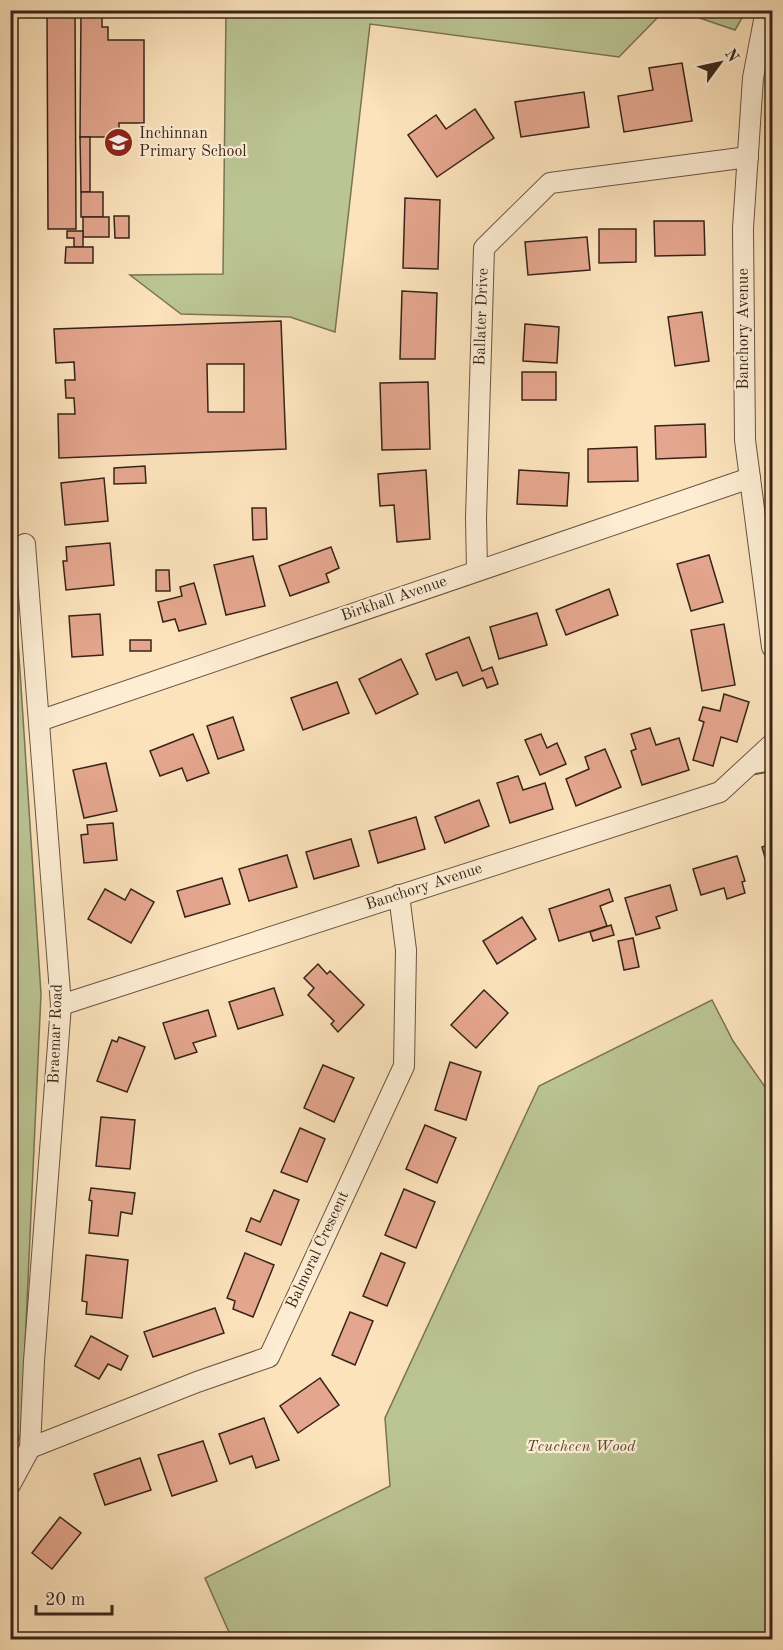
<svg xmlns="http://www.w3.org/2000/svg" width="783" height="1650" viewBox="0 0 783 1650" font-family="'Old Standard TT',serif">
<rect width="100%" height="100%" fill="#fce3bc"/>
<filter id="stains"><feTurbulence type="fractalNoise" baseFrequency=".00333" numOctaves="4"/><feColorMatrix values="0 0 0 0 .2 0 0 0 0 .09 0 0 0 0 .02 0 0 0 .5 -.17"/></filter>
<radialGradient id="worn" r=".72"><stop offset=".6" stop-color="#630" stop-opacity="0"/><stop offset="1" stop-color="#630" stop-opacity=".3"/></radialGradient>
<g fill="#bbc493" stroke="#7a7456" stroke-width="1.5">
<polygon points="573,11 618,18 626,11 664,11 619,57 370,24 335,332 290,317 181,314 130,275 223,274 226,11"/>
<polygon points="679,11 746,10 746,11 735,30"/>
<polygon points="10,517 41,994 21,1434 11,1456"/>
<polygon points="712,1000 733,1041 772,1097 772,1639 232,1639 205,1578 390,1486 385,1418 539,1086"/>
</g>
<g fill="#e4a68e" stroke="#382419" stroke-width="1.5" fill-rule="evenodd">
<polygon points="47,10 75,10 76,229 48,229"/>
<polygon points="81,10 102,10 102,27 108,27 108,40 144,40 144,123 119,123 119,137 80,137"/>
<polygon points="682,63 692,121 624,132 618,96 653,90 649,68"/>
<polygon points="584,92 589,127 521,137 515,102"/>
<polygon points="475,109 494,138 437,177 408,135 436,115 446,129"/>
<polygon points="80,137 90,137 90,192 81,192"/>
<rect x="81" y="192" width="22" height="25"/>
<polygon points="405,198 440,200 438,269 403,268"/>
<polygon points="114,216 129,216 129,238 115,238"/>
<rect x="83" y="217" width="26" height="20"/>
<polygon points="654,221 704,221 705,255 655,256"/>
<polygon points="599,229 636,229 636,262 599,263"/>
<polygon points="67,231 83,231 83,247 74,247 74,238 67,238"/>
<polygon points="587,237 590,270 528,275 525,242"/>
<polygon points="66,247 93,247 93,263 65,263"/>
<polygon points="402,291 437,293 435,359 400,359"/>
<polygon points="702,312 709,361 675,366 668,317"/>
<path d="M281 321 286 449 59 458 58 414H75L74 398H66L65 380H75L74 362 56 363 54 329ZM207 364H244V412H208Z"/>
<polygon points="525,324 559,327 557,363 523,361"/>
<rect x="522" y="372" width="34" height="28"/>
<polygon points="428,382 430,449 382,450 380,383"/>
<polygon points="705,424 706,457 656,459 655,426"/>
<polygon points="637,447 638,481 588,482 588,449"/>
<polygon points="145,466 146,483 114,484 114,468"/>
<polygon points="426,470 430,539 397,542 394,505 380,506 378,474"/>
<polygon points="519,470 569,473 567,506 517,504"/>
<polygon points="104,478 108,521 65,525 61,483"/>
<polygon points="252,508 266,508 267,539 253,540"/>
<polygon points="110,543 114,585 66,590 63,561 67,561 66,547"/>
<polygon points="331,547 339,568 326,574 329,582 290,596 279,566"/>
<polygon points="709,555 723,602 691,611 677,564"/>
<polygon points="253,556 265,606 226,615 214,565"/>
<polygon points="156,570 169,570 170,591 156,591"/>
<polygon points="194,583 206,624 179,631 175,619 163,622 158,602 182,596 180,587"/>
<polygon points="609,589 618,615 566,635 556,610"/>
<polygon points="537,613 547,645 499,659 490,627"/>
<polygon points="100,614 103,655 72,657 69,616"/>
<polygon points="724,624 735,685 702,691 691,630"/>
<polygon points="469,637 482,671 492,667 498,684 487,688 483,678 463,686 457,672 436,680 426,654"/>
<rect x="130" y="640" width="21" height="11"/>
<polygon points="401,659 418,694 376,714 359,679"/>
<polygon points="337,682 349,713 303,730 291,698"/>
<polygon points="724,694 749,702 737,742 721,737 713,766 693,760 704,722 699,720 703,707 720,711"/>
<polygon points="233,717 244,750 218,759 207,726"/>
<polygon points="650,728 656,745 679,738 689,770 642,785 631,751 636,749 631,734"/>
<polygon points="193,734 209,773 187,781 182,768 160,776 150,751"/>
<polygon points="541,734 547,748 557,743 566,764 540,775 525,740"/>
<polygon points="605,749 621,787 576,806 566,779 589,769 585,757"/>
<polygon points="106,763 117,811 84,818 73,770"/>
<polygon points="518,776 523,790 545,783 553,809 510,823 497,783"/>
<polygon points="479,800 489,826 445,843 435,817"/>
<polygon points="416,817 425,849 378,863 369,831"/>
<polygon points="113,823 117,860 84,863 81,835 88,834 87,825"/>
<polygon points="351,839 359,866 314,879 306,852"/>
<polygon points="772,844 772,873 770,874 762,847"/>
<polygon points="287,855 297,887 249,901 239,869"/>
<polygon points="737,856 745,881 742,882 745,893 727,899 724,888 701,895 693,869"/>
<polygon points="222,878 230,904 185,917 177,891"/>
<polygon points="670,885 677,910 656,917 660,928 636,935 625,898"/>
<polygon points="105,889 125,900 131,889 154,902 131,943 88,919"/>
<polygon points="609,889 613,901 600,906 607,926 559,941 549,909"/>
<polygon points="522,917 536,939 497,964 483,941"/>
<polygon points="611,925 614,935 593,941 590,932"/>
<polygon points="633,938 639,967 624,970 618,941"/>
<polygon points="318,964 327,974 330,971 364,1005 338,1032 331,1024 334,1021 308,995 314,988 304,978"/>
<polygon points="274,988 283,1015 238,1029 229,1002"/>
<polygon points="484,990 508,1013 476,1048 451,1025"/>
<polygon points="208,1010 216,1036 193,1043 197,1052 175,1059 163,1023"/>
<polygon points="119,1037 145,1047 127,1092 97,1081 112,1040 117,1042"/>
<polygon points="450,1062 481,1072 466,1120 435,1110"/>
<polygon points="323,1065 354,1078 334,1122 304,1108"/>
<polygon points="101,1117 135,1120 130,1169 96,1166"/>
<polygon points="425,1125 456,1138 437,1183 406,1169"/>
<polygon points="300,1128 325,1139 307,1182 281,1172"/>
<polygon points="91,1188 135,1193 132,1214 121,1212 118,1236 89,1233 92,1201 89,1200"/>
<polygon points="404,1189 435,1202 416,1248 385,1235"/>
<polygon points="274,1190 299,1200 281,1245 246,1231 251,1218 260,1222"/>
<polygon points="245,1253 274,1265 253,1317 233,1309 235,1301 227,1298"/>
<polygon points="381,1253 405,1263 387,1306 363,1296"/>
<polygon points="86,1255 128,1260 122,1318 86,1314 87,1302 82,1301"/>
<polygon points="215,1308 224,1333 153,1357 144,1332"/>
<polygon points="350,1312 373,1321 355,1365 332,1355"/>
<polygon points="91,1336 128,1356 121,1370 108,1364 99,1379 75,1366"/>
<polygon points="320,1378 339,1405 298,1433 280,1406"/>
<polygon points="264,1418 279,1460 256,1468 252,1456 230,1464 219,1434"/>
<polygon points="203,1441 217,1481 172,1496 158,1455"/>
<polygon points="140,1458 151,1490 105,1505 94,1474"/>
<polygon points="60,1517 81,1533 52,1569 32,1553"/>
</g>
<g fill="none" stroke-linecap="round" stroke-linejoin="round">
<defs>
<polyline id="service" points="749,769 772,765"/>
<g id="minor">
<polyline points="766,10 753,78 743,228 745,440 772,647"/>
<polyline points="477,570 476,518 484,248 550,183 748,157"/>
<polyline points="39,721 750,478"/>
<polyline points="61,1005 720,792 772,744"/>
<polyline points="30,1448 197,1382 269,1357 404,1066 406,950 399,895"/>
<polyline points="10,1485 30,1448 34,1361 61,1005 25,544"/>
</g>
</defs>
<use href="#service" stroke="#695442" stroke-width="14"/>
<use href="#minor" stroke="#695442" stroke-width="22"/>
<use href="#service" stroke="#fdedd3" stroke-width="10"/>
<use href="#minor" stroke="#fdedd3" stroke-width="20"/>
</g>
<defs>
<symbol id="school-disc" viewBox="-11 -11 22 22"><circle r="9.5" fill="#8f2418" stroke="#fdedd3"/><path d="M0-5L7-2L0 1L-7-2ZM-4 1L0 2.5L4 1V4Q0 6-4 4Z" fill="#fff"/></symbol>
</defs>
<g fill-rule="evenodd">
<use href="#school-disc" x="102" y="126" width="33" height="33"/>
</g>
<g text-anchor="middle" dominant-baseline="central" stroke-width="4.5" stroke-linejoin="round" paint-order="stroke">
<g font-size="16" fill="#382419" stroke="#fdedd3" text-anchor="start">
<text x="139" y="134">Inchinnan<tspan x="139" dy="18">Primary School</tspan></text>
</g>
<g font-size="16" fill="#382419" stroke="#fdedd3">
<text transform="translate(482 317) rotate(-88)">Ballater Drive</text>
<text transform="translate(744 329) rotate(-90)">Banchory Avenue</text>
<text transform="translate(394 599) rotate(-19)">Birkhall Avenue</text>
<text transform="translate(424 887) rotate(-18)">Banchory Avenue</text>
<text transform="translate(56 1034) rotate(-88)">Braemar Road</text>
<text transform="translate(318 1250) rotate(-65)">Balmoral Crescent</text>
</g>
<g font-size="16" font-style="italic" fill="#594c38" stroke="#fdedd3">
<text x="581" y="1447">Teucheen Wood</text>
</g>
</g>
<rect width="783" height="1650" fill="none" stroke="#fce3bc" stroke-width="36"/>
<rect x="12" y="12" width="759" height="1626" fill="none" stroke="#382419" stroke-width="3"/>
<rect x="18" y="18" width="747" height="1614" fill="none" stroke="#382419" stroke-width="1.5"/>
<g transform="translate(720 63) rotate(57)" stroke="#fdedd3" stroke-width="4.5" paint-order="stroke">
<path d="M0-4.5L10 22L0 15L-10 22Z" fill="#382419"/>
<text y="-9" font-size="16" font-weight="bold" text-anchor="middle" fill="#382419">N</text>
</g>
<path d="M36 1605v9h76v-9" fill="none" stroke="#382419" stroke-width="3"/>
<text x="45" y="1605" font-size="18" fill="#382419" stroke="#fdedd3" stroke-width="4.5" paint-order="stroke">20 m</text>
<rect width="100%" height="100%" filter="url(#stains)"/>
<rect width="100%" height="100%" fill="url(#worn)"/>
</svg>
